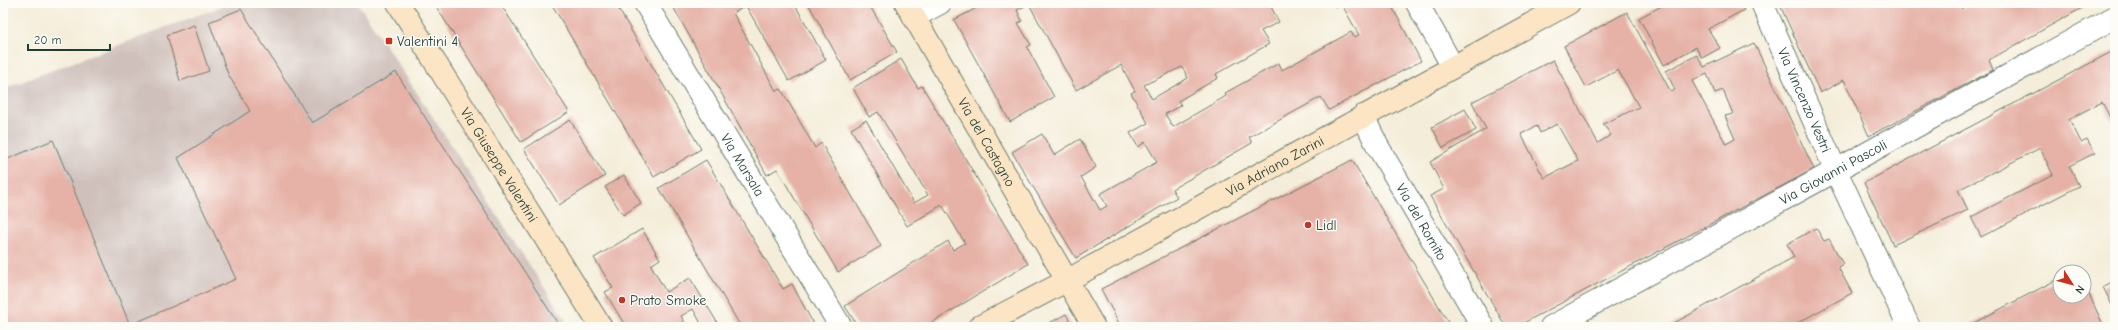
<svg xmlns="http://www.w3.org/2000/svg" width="2118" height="330" viewBox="0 0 2118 330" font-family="'Comic Neue',sans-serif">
<rect width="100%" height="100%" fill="#fdfcf7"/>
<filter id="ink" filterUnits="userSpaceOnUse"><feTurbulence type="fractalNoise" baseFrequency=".025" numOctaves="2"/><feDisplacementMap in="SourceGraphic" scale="8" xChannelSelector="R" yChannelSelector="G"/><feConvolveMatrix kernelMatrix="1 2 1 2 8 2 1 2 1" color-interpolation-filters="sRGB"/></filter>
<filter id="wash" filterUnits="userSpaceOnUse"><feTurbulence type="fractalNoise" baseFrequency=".012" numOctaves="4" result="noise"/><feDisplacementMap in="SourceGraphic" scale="16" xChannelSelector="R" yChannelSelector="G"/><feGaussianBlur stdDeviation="0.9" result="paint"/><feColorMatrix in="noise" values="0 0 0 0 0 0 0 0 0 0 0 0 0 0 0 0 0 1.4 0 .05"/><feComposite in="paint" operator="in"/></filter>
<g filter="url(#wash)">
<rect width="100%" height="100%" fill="#f4edd9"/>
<polygon fill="#cfc0bb" points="230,3 358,3 570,327 3,327 3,89"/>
<g id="blocks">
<g fill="#e6b2a7" fill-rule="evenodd">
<polygon points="434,3 500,3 569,112 521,142"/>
<polygon points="551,3 615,3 701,149 654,177"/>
<polygon points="671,3 794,3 826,60 789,81 746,6 733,13 776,91 781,89 815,148 821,143 881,246 838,272 777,169 767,175"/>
<polygon points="808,3 868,3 897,52 850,80"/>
<path d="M986 3H1269L1279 22 1261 31 1269 44 1216 74 1218 78 1178 101 1181 105 1165 114 1173 127 1226 96 1225 93 1279 63 1282 70 1351 32 1354 37 1359 35 1341 3 1336 7 1334 3H1390L1421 61 1329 110 1321 97 1249 137 1252 143 1172 189 1177 197 1076 258 1012 152 1042 134 1054 155 1080 139 1096 167 1081 177 1100 210 1107 206 1100 194 1157 162 1145 142 1138 147 1130 133 1148 123 1131 93 1135 91 1121 65 1076 90 1029 4 1017 10 1022 21 1018 23 1031 45 1027 47 1054 97 1010 122 954 20ZM1182 67 1188 78 1152 99 1144 85Z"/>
<polygon points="1667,3 1740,3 1744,10 1708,29 1720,48 1702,58 1696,47 1664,65 1639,18"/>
<polygon points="1779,3 1958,3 1962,9 1974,3 2091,3 1989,60 1993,70 1869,136 1844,80 1820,93"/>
<polygon points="241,9 312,123 396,72 560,327 3,327 3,161 53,140 130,325 236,279 178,158 250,111 228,74 209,22"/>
<path d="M1627 12 1671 92 1675 90 1666 71 1697 55 1704 67 1754 43 1814 169 1516 327H1506L1430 196 1444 189 1430 162 1486 129 1472 102 1553 60 1598 143 1611 135 1603 124 1639 107 1618 70 1586 87 1564 46ZM1707 74 1715 93 1723 90 1733 114 1725 116 1735 139 1726 144 1692 81ZM1557 124 1578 161 1544 178 1521 134 1537 126 1540 133Z"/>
<polygon points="194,25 209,71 180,81 167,35"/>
<polygon points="2115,50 2115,127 2102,102 2069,119 2081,142 2087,139 2095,153 2069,166 2079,186 1981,237 1971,217 2053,175 2040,148 1958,190 1968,210 1893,245 1864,183"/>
<polygon points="901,59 918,88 922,86 1028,264 925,327 858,327 845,306 948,241 953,250 965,243 942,205 907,226 851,129 866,120 914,203 928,195 878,112 869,117 853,88"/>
<polygon points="1465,109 1476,130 1443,148 1432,127"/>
<polygon points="570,120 605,176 559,205 524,149"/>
<polygon points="706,160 783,289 792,284 815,327 741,327 659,188"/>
<polygon points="1352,160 1451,327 1121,327 1101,289"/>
<polygon points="624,175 641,203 623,215 605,187"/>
<polygon points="1816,228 1824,241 1829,239 1843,264 1838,267 1852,293 1790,327 1667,327 1794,257 1787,244"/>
<polygon points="642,229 660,259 651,265 666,292 690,278 720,327 703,327 693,309 681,316 687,327 626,327 605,292 613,288 594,258"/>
<polygon points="2060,278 2060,296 2084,296 2084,283 2104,327 1966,327"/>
<polygon points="2115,280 2115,311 2103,287"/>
<polygon points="1066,314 1073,327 1042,327"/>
</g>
</g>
</g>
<g filter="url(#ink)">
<use href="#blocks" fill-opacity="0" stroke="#6a7b6e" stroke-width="1"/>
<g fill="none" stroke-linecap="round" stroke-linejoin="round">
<defs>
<g id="street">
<path id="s1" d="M645 3 841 327"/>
<polyline points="1417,3 1453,67"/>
<path id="s2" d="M1762 3 1836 171 1909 327"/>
<polyline points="914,17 940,3"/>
<path id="s3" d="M1363 116 1377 145 1483 327"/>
<path id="s4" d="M1551 327 2115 17"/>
</g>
<g id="secondary">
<path id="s5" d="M398 3 601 327"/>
<path id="s6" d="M906 3 1094 327"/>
<path id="s7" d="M979 327 1068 280 1569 3"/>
</g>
</defs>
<use href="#street" stroke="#6a7b6e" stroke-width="24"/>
<use href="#secondary" stroke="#6a7b6e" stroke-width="24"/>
<use href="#street" stroke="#fff" stroke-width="22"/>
<use href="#secondary" stroke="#fce5c4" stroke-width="22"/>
</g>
</g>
<g fill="#c8321e" stroke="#fdfcf7" stroke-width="1.5">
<rect x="385" y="37" width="8" height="8" rx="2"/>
<circle cx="1308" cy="225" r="4"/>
<circle cx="622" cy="300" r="4"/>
</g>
<g text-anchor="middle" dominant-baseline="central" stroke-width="3" stroke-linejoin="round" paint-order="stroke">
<g font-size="14" fill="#1f3d34" stroke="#fdfcf7" text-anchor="start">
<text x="397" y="41">Valentini 4</text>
<text x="1316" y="225">Lidl</text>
<text x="630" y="300">Prato Smoke</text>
</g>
<g font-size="14" fill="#1f3d34" stroke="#fdfcf7">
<text stroke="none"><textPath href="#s2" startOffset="106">Via Vincenzo Vestri</textPath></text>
<text stroke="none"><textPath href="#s6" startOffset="161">Via del Castagno</textPath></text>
<text stroke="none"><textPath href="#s5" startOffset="191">Via Giuseppe Valentini</textPath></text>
<text stroke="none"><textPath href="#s1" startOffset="189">Via Marsala</textPath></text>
<text stroke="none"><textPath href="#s7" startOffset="337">Via Adriano Zarini</textPath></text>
<text stroke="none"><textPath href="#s4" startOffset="322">Via Giovanni Pascoli</textPath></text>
<text stroke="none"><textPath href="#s3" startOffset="121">Via del Romito</textPath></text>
</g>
</g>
<rect width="2118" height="330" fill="none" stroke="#fdfcf7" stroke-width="16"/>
<g transform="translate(2072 284) rotate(126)"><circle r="19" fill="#fdfcf7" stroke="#a4b0a9"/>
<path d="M0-3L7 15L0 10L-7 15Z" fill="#c8321e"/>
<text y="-6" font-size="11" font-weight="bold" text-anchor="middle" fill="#1f3d34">N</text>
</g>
<path d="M28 44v6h82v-6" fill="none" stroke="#1f3d34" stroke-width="2"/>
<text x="34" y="44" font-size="12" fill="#1f3d34" stroke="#fdfcf7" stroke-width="3" paint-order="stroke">20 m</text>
</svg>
